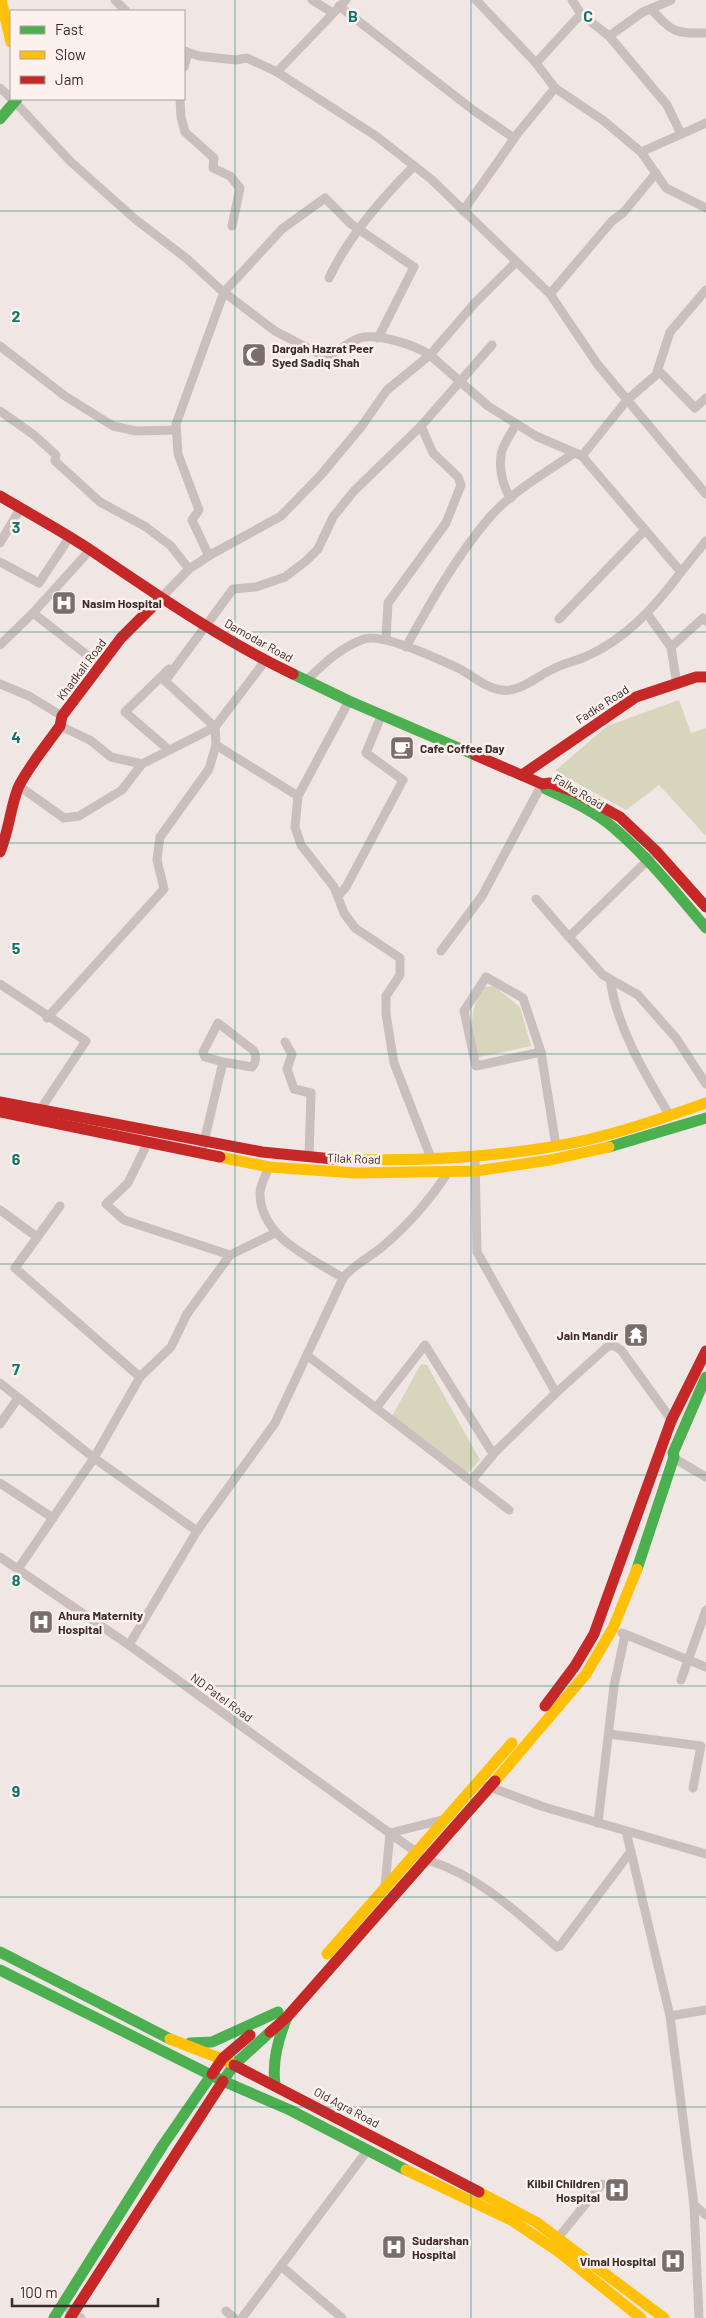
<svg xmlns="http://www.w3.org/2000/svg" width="706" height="2318" viewBox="0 0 706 2318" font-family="Barlow,sans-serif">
<rect width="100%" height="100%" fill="#f0e7e4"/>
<g fill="#d7d5bc">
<polygon points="679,700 691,733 706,728 706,836 659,785 626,810 555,771 607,726"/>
<path d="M494 986 520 1007 531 1046 476 1058C470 1026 469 1017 482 987Z"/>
<polygon points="421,1364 427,1365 480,1460 465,1476 391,1418"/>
</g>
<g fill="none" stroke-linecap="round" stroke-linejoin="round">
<g stroke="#cabfbc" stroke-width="9">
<polyline points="115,0 126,11"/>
<polyline points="312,0 333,13"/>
<polyline points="476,0 536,63 555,88 604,121 641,152 666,188 706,208"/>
<polyline points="572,0 581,14"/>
<polyline points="339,6 473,110 514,138"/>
<path d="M651 9C674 33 673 33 706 33"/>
<polyline points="609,36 667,105 681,134"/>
<polyline points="184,51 199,56 236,60 247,58 277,72 346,0"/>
<polyline points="536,63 581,14 609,36 643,12 671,0"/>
<polyline points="184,67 188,52"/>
<polyline points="277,72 376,136 431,179 550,294 598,365 706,494"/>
<polyline points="0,88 11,98"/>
<path d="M12 99 71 162 135 219 186 258 221 290 275 331 327 358C336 353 351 340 360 338 378 333 415 345 430 355L474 304 516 262"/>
<polyline points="180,99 181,117 185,132 214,158 213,168 230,176 240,188 232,226"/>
<polyline points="641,152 706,123"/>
<polyline points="463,211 518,133 555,88"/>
<path d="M329 278C348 237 382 198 414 166"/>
<polyline points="550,294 612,221 623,213 656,173"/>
<polyline points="0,346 65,396 113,426 136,431 176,430"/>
<polyline points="659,371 695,408 706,398"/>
<polyline points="0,411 34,435 56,455 55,461 100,502 146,527 171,546 189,569"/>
<polyline points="582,456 627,400 656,375 670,332 706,290"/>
<path d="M511 498C503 488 499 469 501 456 501 446 512 433 516 424"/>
<polyline points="0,543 20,509"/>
<polyline points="209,556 192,520 199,510 178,454 176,424 224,292 282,229 325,198 351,224 414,267 378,338"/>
<polyline points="0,562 39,583 69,538"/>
<polyline points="160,599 189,569 212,554 281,516 320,476 361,427 387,390 430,355 488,406 536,436 582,456 681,572 706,541"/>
<polyline points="33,613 100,665"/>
<polyline points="648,615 671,647 677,685"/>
<polyline points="559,619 645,530"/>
<polyline points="386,640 388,603 446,523 461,485 458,477 433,453 421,426"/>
<polyline points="0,645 33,613 90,550"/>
<path d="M406 647C430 603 456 557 489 518 511 492 546 473 574 453"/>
<polyline points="671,647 703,618 706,621"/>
<polyline points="169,669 125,712 169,750"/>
<path d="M306 681C322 665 341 647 364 639 384 633 438 659 458 668 472 675 485 688 501 690 520 693 537 676 553 669 563 664 575 661 585 657 626 639 655 607 681 572"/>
<polyline points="0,684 29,696 62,716"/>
<polyline points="349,701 298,796 295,827 301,845 334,887 344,913 355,928 400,958 400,975 386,996 386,1014 394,1063 431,1158"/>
<polyline points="60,726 90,740 111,757 142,764 215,727 265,661"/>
<polyline points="19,786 64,818 79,816 122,790 142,764"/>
<polyline points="298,796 216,745 215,727 165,681 233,589 256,587 285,577 306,561 318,549 333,517 354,491 421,426 492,345"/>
<polyline points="338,896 346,887 403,780 366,753 382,714"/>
<polyline points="536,899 569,937 651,857"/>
<polyline points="569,937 603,975 638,995 676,1038 706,1084"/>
<polyline points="441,951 482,896 542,784"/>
<polygon points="486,977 523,998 541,1052 476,1066 464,1011"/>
<path d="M610 979C617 1028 645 1074 670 1116"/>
<polyline points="0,984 86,1041 40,1110"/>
<polyline points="47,1018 164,889 157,860 160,837 209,769 216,745"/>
<polyline points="285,1042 292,1054 287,1069 294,1089 311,1093 309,1157"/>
<polyline points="541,1052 556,1146"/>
<polyline points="147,1144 128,1183 106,1204 124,1220 230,1255"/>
<path d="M203 1146 223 1062 205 1057 203 1052 218 1023 253 1050C257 1055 256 1063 252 1067L223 1062"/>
<polyline points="475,1157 477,1252 556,1393 607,1347 613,1345 621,1350 673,1422"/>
<path d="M269 1167C266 1175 260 1185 260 1193 260 1238 312 1258 343 1278"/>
<polyline points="60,1206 15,1268 140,1377 171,1347 187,1314 230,1255 275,1233"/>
<polyline points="0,1210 37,1237"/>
<polyline points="308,1356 509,1510"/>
<polyline points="0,1383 94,1458 18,1569"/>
<polyline points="376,1408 425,1345 490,1449 494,1451 497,1450 556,1393"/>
<polyline points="0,1424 18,1398"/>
<polyline points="672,1457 706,1477"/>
<polyline points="471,1481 497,1450"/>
<polyline points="0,1483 53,1518"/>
<path d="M197 1531 275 1423 343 1278C354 1264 369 1258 382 1247 408 1225 430 1200 448 1172"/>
<path d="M0 1557 129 1645 427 1860C478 1875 518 1913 557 1947L560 1946 631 1851"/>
<polyline points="622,1633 706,1667"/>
<polyline points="129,1645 197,1531 94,1458 140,1377"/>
<polyline points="681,1680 706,1610"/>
<polyline points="609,1734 701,1746 693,1788"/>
<polyline points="487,1786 544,1807 706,1854"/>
<polyline points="598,1823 614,1686 625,1635"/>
<polyline points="626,1831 670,2016 694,2205 699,2318"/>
<polyline points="385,1886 390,1833 442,1820"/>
<polyline points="670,2016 706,2010"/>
<polyline points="694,2205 706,2215"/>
<polyline points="557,2239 602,2184"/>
<polyline points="281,2266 342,2318"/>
<polyline points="69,2309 81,2318"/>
<polyline points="226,2311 234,2318"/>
<polyline points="242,2318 367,2151"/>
</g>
<g stroke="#4caf50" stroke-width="11">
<polyline points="0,119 17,99"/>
<polyline points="293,674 349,701 475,755"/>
<path d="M546 789C570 800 596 812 615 829 649 858 677 894 706 928"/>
<polyline points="609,1147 706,1118"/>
<polyline points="637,1569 674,1457 673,1453 706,1377"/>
<polyline points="0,1952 170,2039"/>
<polyline points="0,1970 223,2081 234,2065 270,2032"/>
<polyline points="190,2043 212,2042 278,2012"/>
<polyline points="223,2081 290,2110 406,2170"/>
<path d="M275 2085C272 2061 278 2040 287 2017"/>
<polyline points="54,2318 163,2145 212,2074"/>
</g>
<g stroke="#ffc107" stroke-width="11">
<polyline points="1,0 11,42"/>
<polyline points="220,1157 269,1167 356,1173 476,1171 550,1160 609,1147"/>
<path d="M333 1159C418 1162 503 1158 586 1140 627 1131 667 1117 706 1103"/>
<polyline points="495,1781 586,1674 613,1628 637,1569"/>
<polyline points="327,1954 512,1743"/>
<polyline points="170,2039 232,2063"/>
<polyline points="406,2170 511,2220 559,2252 641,2318"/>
<polyline points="479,2192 536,2222 664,2318"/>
</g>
<g stroke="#c62828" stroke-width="11">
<path d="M0 496C30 514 62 531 92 551 157 595 222 640 293 674"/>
<polyline points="475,755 542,784 550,783 575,792 620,817 656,851 706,907"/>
<polyline points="522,775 636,697 696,677 706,677"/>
<path d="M0 852C9 831 10 809 18 788 26 770 48 743 60 726L62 716 121 638 160 599"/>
<polyline points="0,1102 262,1152 333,1159"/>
<polyline points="0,1112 220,1157"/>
<polyline points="545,1706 575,1666 594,1634 671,1421 706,1351"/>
<polyline points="270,2032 287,2017 495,1781"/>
<polyline points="234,2065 479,2192"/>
<polyline points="212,2074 223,2058 250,2035"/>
<polyline points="70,2318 223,2081"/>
</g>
</g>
<path fill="none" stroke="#0f766e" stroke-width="1" stroke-opacity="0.55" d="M235 0V2318M471 0V2318M0 211H706M0 421H706M0 632H706M0 843H706M0 1054H706M0 1264H706M0 1475H706M0 1686H706M0 1897H706M0 2107H706"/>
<defs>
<symbol id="mosque-square" viewBox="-11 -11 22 22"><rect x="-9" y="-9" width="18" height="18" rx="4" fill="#7a6d6a" stroke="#fcf1ec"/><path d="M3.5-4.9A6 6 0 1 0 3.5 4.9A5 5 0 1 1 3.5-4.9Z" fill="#fff"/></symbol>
<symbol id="hospital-square" viewBox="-11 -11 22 22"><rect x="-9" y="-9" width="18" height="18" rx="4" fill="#7a6d6a" stroke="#fcf1ec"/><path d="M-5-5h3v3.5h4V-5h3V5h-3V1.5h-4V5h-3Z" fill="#fff"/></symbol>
<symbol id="cafe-square" viewBox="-11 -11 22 22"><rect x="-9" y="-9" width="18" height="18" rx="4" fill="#7a6d6a" stroke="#fcf1ec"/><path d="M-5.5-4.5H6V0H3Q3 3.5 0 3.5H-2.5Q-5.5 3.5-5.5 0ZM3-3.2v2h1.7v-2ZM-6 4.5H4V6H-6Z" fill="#fff"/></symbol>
<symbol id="temple-square" viewBox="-11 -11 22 22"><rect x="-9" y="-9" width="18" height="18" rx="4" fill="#7a6d6a" stroke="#fcf1ec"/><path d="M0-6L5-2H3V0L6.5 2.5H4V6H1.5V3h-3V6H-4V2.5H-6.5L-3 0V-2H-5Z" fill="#fff"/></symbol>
</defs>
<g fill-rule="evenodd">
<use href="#mosque-square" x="240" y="341" width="28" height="28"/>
<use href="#hospital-square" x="50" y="589" width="28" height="28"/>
<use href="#cafe-square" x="388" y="734" width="28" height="28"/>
<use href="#temple-square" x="622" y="1321" width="28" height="28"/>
<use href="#hospital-square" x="27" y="1608" width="28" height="28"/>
<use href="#hospital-square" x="603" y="2176" width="28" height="28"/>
<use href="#hospital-square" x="380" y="2233" width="28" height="28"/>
<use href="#hospital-square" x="659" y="2247" width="28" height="28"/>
</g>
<g text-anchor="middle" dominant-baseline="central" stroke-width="5" stroke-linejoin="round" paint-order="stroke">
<g font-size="12" font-weight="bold" fill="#3b2b29" stroke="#fcf1ec" text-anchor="start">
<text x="272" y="348">Dargah Hazrat Peer<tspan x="272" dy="14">Syed Sadiq Shah</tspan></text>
<text x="82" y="603">Nasim Hospital</text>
<text x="420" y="748">Cafe Coffee Day</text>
<text x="618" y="1335" text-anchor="end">Jain Mandir</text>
<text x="58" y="1615">Ahura Maternity<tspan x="58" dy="14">Hospital</tspan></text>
<text x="600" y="2183" text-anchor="end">Kilbil Children<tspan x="600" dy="14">Hospital</tspan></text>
<text x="412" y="2240">Sudarshan<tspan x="412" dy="14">Hospital</tspan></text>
<text x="656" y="2261" text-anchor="end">Vimal Hospital</text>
</g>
<g font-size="12" fill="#3b2b29" stroke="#fcf1ec">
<text transform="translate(259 640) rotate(29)">Damodar Road</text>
<text transform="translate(81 669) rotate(-53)">Khadkali Road</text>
<text transform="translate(602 704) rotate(-33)">Fadke Road</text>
<text transform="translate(579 791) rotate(31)">Falke Road</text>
<text transform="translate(354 1158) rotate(2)">Tilak Road</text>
<text transform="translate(222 1697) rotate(36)">ND Patel Road</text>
<text transform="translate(347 2107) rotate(28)">Old Agra Road</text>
</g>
</g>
<g font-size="16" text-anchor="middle" font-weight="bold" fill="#0f766e" stroke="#fcf1ec" stroke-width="5" stroke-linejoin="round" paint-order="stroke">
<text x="353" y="22">B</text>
<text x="588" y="22">C</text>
<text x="16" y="322">2</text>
<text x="16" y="533">3</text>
<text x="16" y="743">4</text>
<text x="16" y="954">5</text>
<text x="16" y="1165">6</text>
<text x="16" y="1375">7</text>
<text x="16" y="1586">8</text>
<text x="16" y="1797">9</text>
</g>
<rect x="10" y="10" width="175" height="90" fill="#fcf1ec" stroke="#afa29e"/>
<rect x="20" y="26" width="25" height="8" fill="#4caf50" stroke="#afa29e"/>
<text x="55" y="35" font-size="15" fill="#3b2b29">Fast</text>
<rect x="20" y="51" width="25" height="8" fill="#ffc107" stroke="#afa29e"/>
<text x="55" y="60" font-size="15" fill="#3b2b29">Slow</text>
<rect x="20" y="76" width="25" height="8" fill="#c62828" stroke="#afa29e"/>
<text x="55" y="85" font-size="15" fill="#3b2b29">Jam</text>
<path d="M12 2298v8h146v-8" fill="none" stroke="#3b2b29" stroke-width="2.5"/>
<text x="20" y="2298" font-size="15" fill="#3b2b29" stroke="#fcf1ec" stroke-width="4" paint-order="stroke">100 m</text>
</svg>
